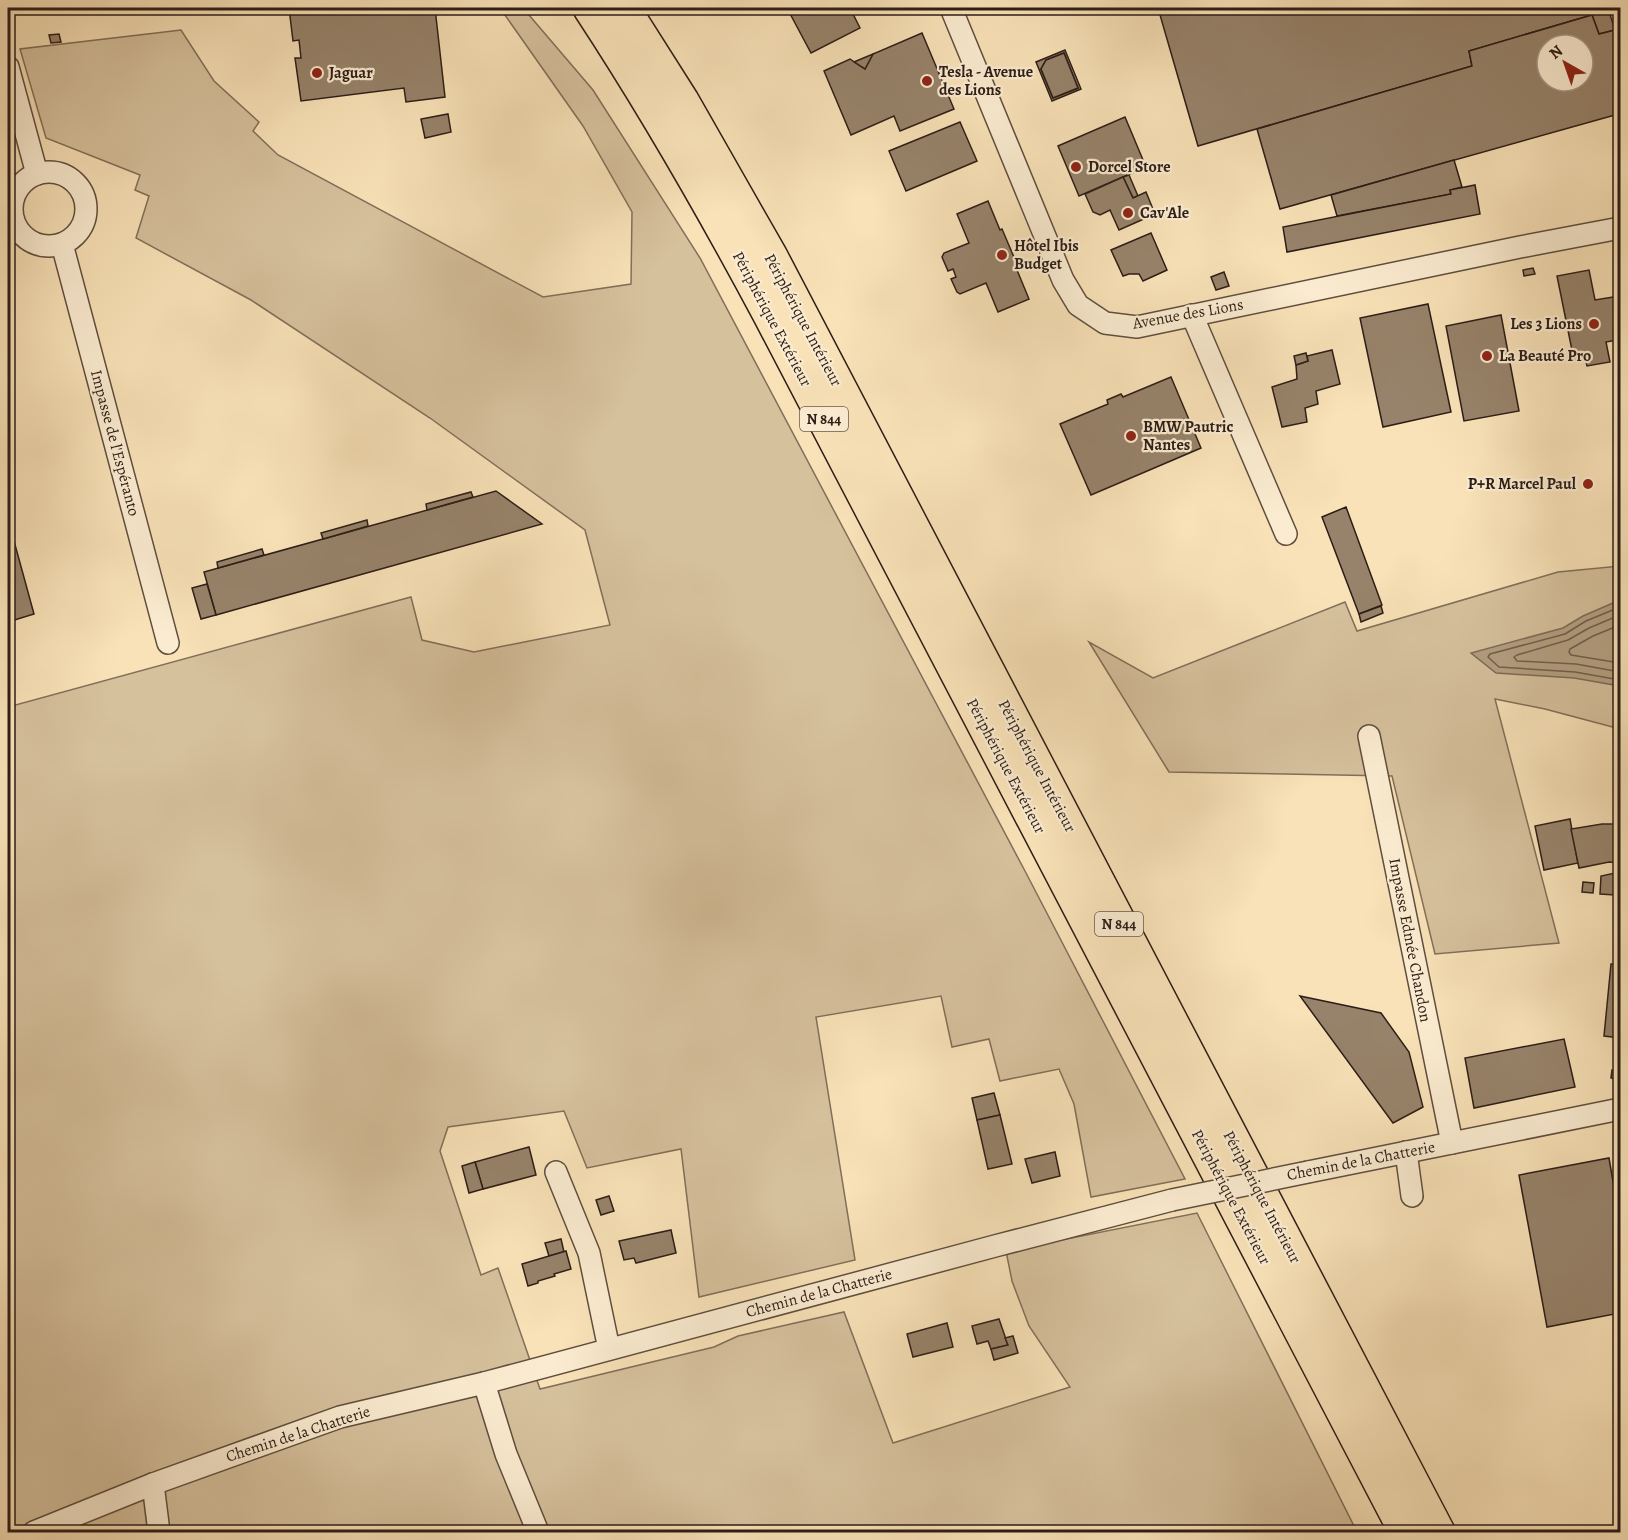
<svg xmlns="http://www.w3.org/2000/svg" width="1628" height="1540" viewBox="0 0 1628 1540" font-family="Alegreya,serif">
<rect width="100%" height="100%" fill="#f9e2b8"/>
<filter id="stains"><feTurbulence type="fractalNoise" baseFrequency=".00333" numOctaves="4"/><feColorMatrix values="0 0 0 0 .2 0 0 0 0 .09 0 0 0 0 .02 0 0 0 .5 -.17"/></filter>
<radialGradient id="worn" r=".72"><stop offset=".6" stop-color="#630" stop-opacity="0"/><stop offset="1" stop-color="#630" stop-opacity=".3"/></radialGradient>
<g fill="#d6c19d" stroke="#816f5a" stroke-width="1.5">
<polygon points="500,8 523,8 593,90 700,258 1025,871 1185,1179 1091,1197 1074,1104 1059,1069 1000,1081 989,1039 952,1047 941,996 816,1017 855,1260 699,1297 681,1149 587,1168 564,1111 448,1127 440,1151 481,1275 498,1268 540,1389 714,1347 738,1336 844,1312 893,1443 1070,1387 1029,1326 1012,1281 1006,1251 1197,1213 1357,1532 173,1532 172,1530 165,1532 8,1532 8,707 411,597 422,640 474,652 610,625 585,530 430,418 251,300 136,238 149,196 135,190 140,175 46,138 20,49 181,30 214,81 259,122 253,131 278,155 543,297 631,284 632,212 583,126"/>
<polygon points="1620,566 1620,729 1545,709 1495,699 1559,943 1435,954 1392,776 1169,772 1089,642 1153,678 1345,602 1357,631 1558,572"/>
</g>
<polygon fill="#b39f81" stroke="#7d6b57" stroke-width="1.5" points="1620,600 1620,686 1574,678 1496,673 1471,653 1563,628 1583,616"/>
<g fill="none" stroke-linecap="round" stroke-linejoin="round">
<g stroke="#705e4c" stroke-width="1.5">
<polyline points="1620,607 1586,621 1565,634 1490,654 1488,657 1499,667 1575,672 1620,680"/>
<polyline points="1620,615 1589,628 1568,640 1517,655 1514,657 1517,661 1576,664 1620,672"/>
<polyline points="1620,625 1593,636 1570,649 1569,652 1571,655 1620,663"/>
</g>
</g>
<g fill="#97836b" stroke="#2c1d17" stroke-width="1.5" fill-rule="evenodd">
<polygon points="289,8 435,8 445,97 406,102 404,88 301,101 295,58 301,58 299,40 293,41"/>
<polygon points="787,8 850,8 860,28 811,53"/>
<polygon points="1158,8 1608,8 1615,30 1599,34 1592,15 1469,51 1472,66 1198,146"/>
<path d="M1592 15 1599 34 1615 30 1620 44V131L1615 115 1280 209 1257 129 1472 66 1469 51ZM1547 45H1583V81H1547Z"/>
<polygon points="922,33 954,109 900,131 894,116 851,135 824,71 850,59 865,69 873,54"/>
<polygon points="59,34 61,42 51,43 49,35"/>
<path d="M1065 50 1081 89 1052 101 1036 62ZM1064 53 1078 88 1053 98 1041 69 1046 60Z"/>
<polygon points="1064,53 1078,88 1053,98 1041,69 1046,60"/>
<polygon points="873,54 865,69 854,62"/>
<polygon points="448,114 451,132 425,138 421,119"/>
<polygon points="1125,117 1146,167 1079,196 1058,146"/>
<polygon points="960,122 977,161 906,191 889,151"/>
<polygon points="1454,160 1462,187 1450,190 1451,194 1337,216 1331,195"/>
<polygon points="1129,175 1138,196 1133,198 1123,177"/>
<polygon points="1123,177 1133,198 1146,192 1155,214 1119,230 1110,210 1100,215 1093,212 1085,194"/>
<polygon points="1475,185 1480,214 1287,252 1283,227 1451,194 1450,190"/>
<polygon points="988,201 1000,230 1002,229 1019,269 1017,270 1029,299 998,312 986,283 960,294 957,292 951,279 956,277 953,269 948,271 942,257 944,253 969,243 957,214"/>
<polygon points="1151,233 1167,270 1143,281 1139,274 1129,274 1123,276 1111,250"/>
<polygon points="1533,268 1535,274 1524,276 1523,270"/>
<polygon points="1589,270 1595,300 1620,296 1620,330 1616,331 1617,340 1606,342 1610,362 1587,366 1586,362 1591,361 1590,356 1574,360 1557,276"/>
<polygon points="1224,272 1229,286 1216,290 1211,277"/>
<polygon points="1428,304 1451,412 1383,427 1360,318"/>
<polygon points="1501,315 1519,411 1464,421 1446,326"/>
<polygon points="1332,350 1340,384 1316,391 1318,404 1305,408 1307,422 1282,427 1272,387 1297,379 1296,365 1308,361 1307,356"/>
<polygon points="1306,353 1308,361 1296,365 1294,356"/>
<polygon points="1171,377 1201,448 1091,495 1060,424 1108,404 1107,400 1121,394 1123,397"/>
<polygon points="496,491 542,524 216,615 204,572"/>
<polygon points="471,492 473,497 427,510 426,504"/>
<polygon points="1346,507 1382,605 1359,614 1322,517"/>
<polygon points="8,519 34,614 8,622"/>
<polygon points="367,520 368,526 323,539 321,533"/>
<polygon points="262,549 264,555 218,568 217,562"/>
<polygon points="207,584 216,615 201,619 192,588"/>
<polygon points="1381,606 1383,613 1361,622 1359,614"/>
<polygon points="1570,819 1578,863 1544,870 1535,826"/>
<polygon points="1602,824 1620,824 1620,863 1609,862 1579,868 1571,829"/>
<polygon points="1615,873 1620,874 1615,895 1600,894 1601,876"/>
<polygon points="1583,882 1594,883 1593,893 1582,892"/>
<polygon points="1611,964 1620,965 1620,1038 1604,1036"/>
<polygon points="1300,996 1381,1013 1409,1052 1423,1107 1393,1123"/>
<polygon points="1564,1039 1575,1087 1474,1108 1465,1058"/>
<polygon points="1612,1070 1620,1071 1620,1080 1611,1078"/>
<polygon points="994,1093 1000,1115 977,1120 972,1098"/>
<polygon points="1000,1115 1012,1164 988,1169 977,1120"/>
<polygon points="529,1147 536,1175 483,1189 475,1162"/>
<polygon points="1055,1152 1060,1176 1032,1183 1025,1159"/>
<polygon points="1609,1158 1620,1222 1620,1313 1547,1327 1519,1175"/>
<polygon points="475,1162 483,1189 469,1193 462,1166"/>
<polygon points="609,1196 614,1211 601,1215 596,1200"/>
<polygon points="671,1230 676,1253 636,1263 634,1258 624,1260 619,1241"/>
<polygon points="561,1239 564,1252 549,1256 545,1243"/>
<polygon points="566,1251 571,1269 554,1274 555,1276 538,1281 538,1283 528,1286 522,1264"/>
<polygon points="999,1319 1008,1345 991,1349 988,1341 977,1344 972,1326"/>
<polygon points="947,1323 953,1347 913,1357 907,1334"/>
<polygon points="1013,1336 1018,1353 994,1360 991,1349 1008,1345 1005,1338"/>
</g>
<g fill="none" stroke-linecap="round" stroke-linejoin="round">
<defs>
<g id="street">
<polyline points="951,8 1063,280 1078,305 1105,323 1137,327 1520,247 1620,228"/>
<polyline points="8,67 37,174"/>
<circle cx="49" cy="209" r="37"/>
<polyline points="62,244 168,643"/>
<polyline points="1192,315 1286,534"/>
<polyline points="1369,736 1452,1143"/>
<polyline points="1406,1152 1412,1196"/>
<polyline points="556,1172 589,1253 609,1349"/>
<polyline points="1308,1172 1620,1109"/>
<polyline points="484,1383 506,1454 538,1532"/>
<polyline points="153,1484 159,1532"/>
<polyline points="34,1532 153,1484 340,1417 484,1383 995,1246 1172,1200"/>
</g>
<g id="highway">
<path d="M590 8C655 107 714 210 770 315L1406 1532"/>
<polyline points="623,8 682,101 771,257 1438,1532"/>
</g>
</defs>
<use href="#street" stroke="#5f4e3f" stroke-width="24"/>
<use href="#highway" stroke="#2c1d17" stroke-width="36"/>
<use href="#street" stroke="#fbecd1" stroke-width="21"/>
<use href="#highway" stroke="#f9e2b8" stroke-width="33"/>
<defs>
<polyline id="street-bridge" points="1172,1200 1308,1172"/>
</defs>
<use href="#street-bridge" stroke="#5f4e3f" stroke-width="24" stroke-linecap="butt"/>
<use href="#street-bridge" stroke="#fbecd1" stroke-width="21"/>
</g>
<g fill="#8f2418" stroke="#fbecd1" stroke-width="2">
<circle cx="317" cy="73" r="6"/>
<circle cx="927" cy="81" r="6"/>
<circle cx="1076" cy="167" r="6"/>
<circle cx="1128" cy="213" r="6"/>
<circle cx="1002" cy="255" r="6"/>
<circle cx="1594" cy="324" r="6"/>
<circle cx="1487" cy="356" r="6"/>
<circle cx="1131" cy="436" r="6"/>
<circle cx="1588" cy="484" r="6"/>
</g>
<g text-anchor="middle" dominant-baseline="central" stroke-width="4.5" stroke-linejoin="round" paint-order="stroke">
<g fill="#fbecd1" stroke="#6a5b4f" stroke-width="1.5">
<rect x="800" y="407" width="48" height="24" rx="4.5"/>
<rect x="1095" y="912" width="48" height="24" rx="4.5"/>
</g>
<g font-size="15" font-weight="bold" fill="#2c1d17">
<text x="824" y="419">N 844</text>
<text x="1119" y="924">N 844</text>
</g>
<g font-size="16" font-weight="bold" fill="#2c1d17" stroke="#fbecd1" text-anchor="start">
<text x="939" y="72">Tesla - Avenue<tspan x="939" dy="18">des Lions</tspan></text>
<text x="329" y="73">Jaguar</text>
<text x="1088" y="167">Dorcel Store</text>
<text x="1140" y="213">Cav'Ale</text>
<text x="1014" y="246">Hôtel Ibis<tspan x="1014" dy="18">Budget</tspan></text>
<text x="1582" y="324" text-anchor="end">Les 3 Lions</text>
<text x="1499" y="356">La Beauté Pro</text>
<text x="1143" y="427">BMW Pautric<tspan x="1143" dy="18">Nantes</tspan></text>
<text x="1576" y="484" text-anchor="end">P+R Marcel Paul</text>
</g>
<g font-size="16" fill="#2c1d17" stroke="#fbecd1">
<text transform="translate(1188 314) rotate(-10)">Avenue des Lions</text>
<text transform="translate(772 319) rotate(62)">Périphérique Extérieur</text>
<text transform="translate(803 320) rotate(62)">Périphérique Intérieur</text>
<text transform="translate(115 443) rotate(75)">Impasse de l'Espéranto</text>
<text transform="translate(1006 766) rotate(62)">Périphérique Extérieur</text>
<text transform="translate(1037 766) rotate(62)">Périphérique Intérieur</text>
<text transform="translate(1410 940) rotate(79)">Impasse Edmée Chandon</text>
<text transform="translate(1361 1161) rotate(-11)">Chemin de la Chatterie</text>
<text transform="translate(1231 1197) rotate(62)">Périphérique Extérieur</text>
<text transform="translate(1262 1197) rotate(62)">Périphérique Intérieur</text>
<text transform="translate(819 1293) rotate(-15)">Chemin de la Chatterie</text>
<text transform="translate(298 1434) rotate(-18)">Chemin de la Chatterie</text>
</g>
</g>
<rect width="1628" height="1540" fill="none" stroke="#f9e2b8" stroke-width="30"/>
<rect x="9" y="9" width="1610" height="1522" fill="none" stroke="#2c1d17" stroke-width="3"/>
<rect x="15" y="15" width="1598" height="1510" fill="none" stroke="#2c1d17" stroke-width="1.5"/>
<g transform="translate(1565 63) rotate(320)"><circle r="28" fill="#fbecd1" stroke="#a89987" stroke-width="1.5"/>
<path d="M0-4.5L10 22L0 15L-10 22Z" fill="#8f2418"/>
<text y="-9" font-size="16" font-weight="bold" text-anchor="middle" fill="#2c1d17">N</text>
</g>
<rect width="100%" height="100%" filter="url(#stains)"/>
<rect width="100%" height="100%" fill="url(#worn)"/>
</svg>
